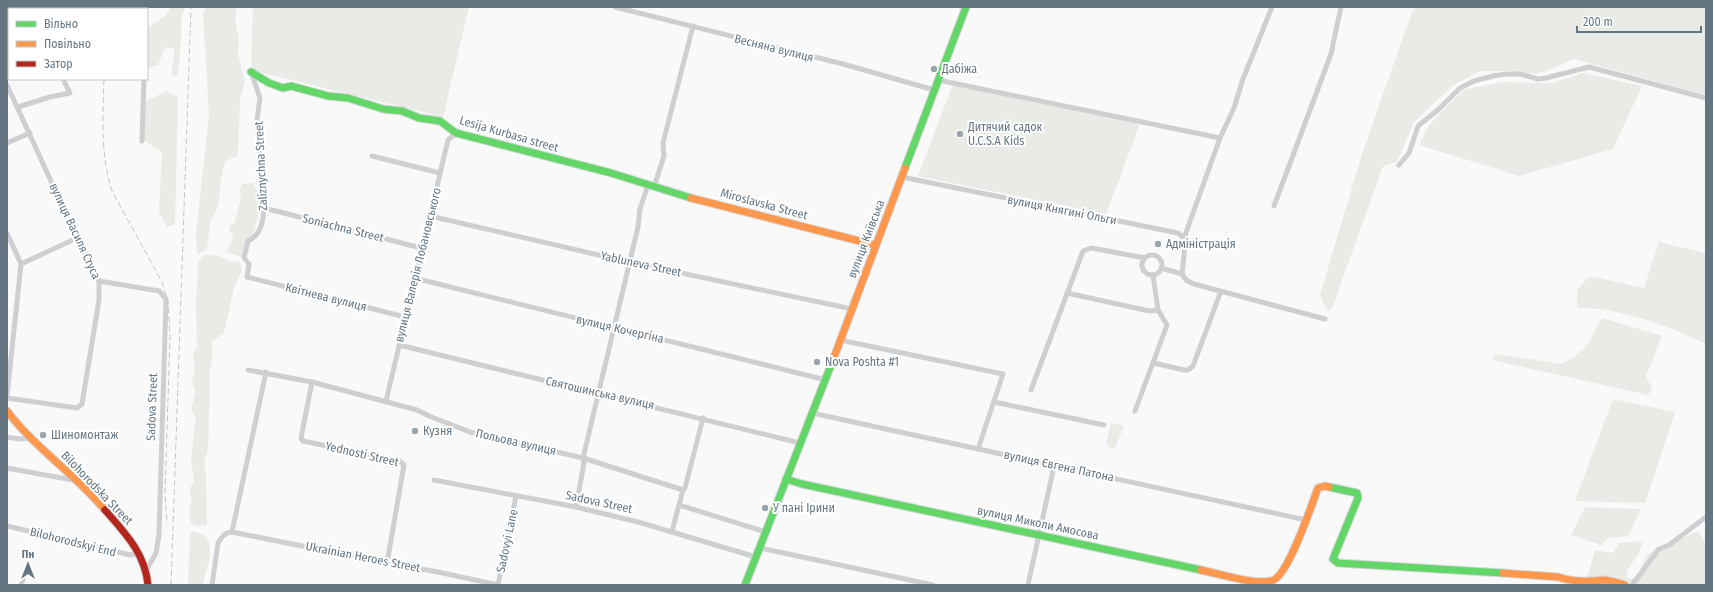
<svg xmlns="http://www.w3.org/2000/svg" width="1713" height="592" viewBox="0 0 1713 592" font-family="'Fira Sans Condensed',sans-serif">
<rect width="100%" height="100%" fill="#f9f9f9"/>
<g fill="#e8ebe6">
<polygon points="171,7 185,7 181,19 181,39 178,76 171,75 175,49 165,47 158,65 147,68 147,29 165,16"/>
<polygon points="207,7 237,7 235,20 239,40 238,54 245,82 240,99 238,156 225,161 220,183 219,204 210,222 207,249 197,255 196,234 209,115 203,12"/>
<polygon points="253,7 469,7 443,117 251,70"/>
<polygon points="1416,7 1706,7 1706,95 1574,59 1551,69 1535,74 1509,71 1480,71 1452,86 1414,122 1397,162 1383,166 1332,308 1327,310 1320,295 1361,157 1404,34 1412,13"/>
<polygon points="1583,73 1642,86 1613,149 1519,176 1419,145 1429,125 1463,90 1502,82 1553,83"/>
<polygon points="953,84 1140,124 1106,214 918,176"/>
<polygon points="167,91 178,97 175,224 167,227 159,212 162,152 143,140 146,101"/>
<polygon points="253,183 258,193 261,207 246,254 242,257 226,252 232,242 233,234 229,230 231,225 234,224 241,198 239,190 242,184"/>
<path d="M1659 242 1706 253V344C1676 329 1644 318 1612 311 1601 308 1589 309 1577 308V291L1589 276 1644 288Z"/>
<polygon points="205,255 220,256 228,261 240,262 242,270 234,288 224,332 212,342 212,360 209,374 210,380 208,448 204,464 206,475 207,525 196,526 191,523 189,510 192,499 190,496 190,488 194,482 191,458 196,418 191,409 196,392 192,383 195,369 193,352 197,348 196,306 198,262"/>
<polygon points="1602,318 1662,336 1646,376 1652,389 1648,395 1492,360 1496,354 1561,364 1573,358 1588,344"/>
<polygon points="1613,399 1675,412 1645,503 1575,501"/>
<polygon points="1111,423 1124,426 1115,448 1110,449 1106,443"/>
<polygon points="1585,507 1641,509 1628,536 1608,538 1601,545 1571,535"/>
<path d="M194 531C222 539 206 565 203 585H188L190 534Z"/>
<polygon points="1699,531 1706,545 1706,585 1585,585 1595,550 1613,553 1620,543 1644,541 1639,553 1626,572 1628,579 1636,578 1647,555 1657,548"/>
</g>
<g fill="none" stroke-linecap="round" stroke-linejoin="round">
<defs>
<g id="fast">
<polyline points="251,72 269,83 283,88 291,86 328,96 348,98 383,109 402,111 419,118 440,121 456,133 611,173 691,198"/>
<polyline points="905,168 966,7"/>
<polyline points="786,479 802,484 1201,570"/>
<polyline points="1329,487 1357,493 1358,498 1333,559 1338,563 1503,573"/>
<polyline points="745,585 833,360"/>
</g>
<g id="slow">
<polyline points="691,198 875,245"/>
<polyline points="833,360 905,168"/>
<path d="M7 411C35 448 75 474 105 510"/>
<path d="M1201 570C1220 574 1253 585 1271 581 1288 578 1311 506 1318 488L1325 486 1329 487"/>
<path d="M1503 573 1558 577C1572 582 1588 582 1603 580 1610 580 1618 583 1625 585"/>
</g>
<path id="jam" d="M105 510C125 533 145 553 148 585"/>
</defs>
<use href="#fast" stroke="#d5d6d7" stroke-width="9"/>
<use href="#slow" stroke="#d5d6d7" stroke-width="9"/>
<use href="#jam" stroke="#d5d6d7" stroke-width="9"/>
<g stroke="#cecfd0" stroke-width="5">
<polyline points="99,7 124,9"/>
<polyline points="615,7 843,64 934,90"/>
<polyline points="40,9 40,7"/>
<polyline points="146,9 146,7"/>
<path d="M251 72 260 98 257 120 264 208C263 222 261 235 248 241L244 258 249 264 247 277 405 317"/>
<polyline points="938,80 1220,138"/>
<polyline points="7,85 77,238 99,281 99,300 82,404 77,408 7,398"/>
<polyline points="18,107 50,97 70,93 63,79"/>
<polyline points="142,141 144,79"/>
<polyline points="7,143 30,133"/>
<polyline points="372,156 440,173"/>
<polyline points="1399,165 1409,153 1418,126 1439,109 1460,88 1474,81 1493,76 1506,74 1520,74 1538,79 1546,78 1589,67 1706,98"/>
<polyline points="902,177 1178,233 1184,238 1185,246 1182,274"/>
<polyline points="654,187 664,156 663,143 693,26"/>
<polyline points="1274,206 1331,54 1341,7"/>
<polyline points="264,208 421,248"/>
<polyline points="430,216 629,262 852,309"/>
<polyline points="7,233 21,264 7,396"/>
<polyline points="1184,238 1220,138 1234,108 1243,79 1272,7"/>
<circle cx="1152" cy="265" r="10"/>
<polyline points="21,264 77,238"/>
<polyline points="1161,268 1182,274 1186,280 1194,284 1325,319"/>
<polyline points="414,278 826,380"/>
<polyline points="99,281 159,291 166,299 159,535 156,553 147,569"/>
<polyline points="1067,293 1149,311 1158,310"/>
<polyline points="840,340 1003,374 978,449"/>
<polyline points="399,345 800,443"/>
<polyline points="1154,363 1184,370 1188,370 1193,366 1221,291"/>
<polyline points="248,370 312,382 417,410 429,416 470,432 583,458 683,490 679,505 766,532"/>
<polyline points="312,382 301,438 303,441 400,461 404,465 387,563"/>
<polyline points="1031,390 1083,251 1091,248 1145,258"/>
<polyline points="386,401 448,140 456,133"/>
<polyline points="994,402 1104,425"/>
<polyline points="1135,411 1167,325 1158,310 1153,275"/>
<polyline points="812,413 1306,520"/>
<polyline points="7,437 19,439 31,438"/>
<polyline points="7,468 78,481"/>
<polyline points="434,480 576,507 638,522 756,557"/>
<polyline points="683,490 685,488 703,418"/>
<polyline points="576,507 584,463 583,458 638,227 640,209 648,185"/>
<polyline points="7,526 130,555 140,553"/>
<polyline points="672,531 679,505"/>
<polyline points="232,532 266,372"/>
<polyline points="760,548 933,585"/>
<polyline points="21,585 25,573"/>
<path d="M212 585 218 543C222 537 225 532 232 532L387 563 438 572 498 585"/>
<polyline points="498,585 516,496"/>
<polyline points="1028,585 1054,466"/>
<polyline points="1632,585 1659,549 1669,545 1706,517"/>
</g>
<use href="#fast" stroke="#63d668" stroke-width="7"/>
<use href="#slow" stroke="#ff974d" stroke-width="7"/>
<use href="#jam" stroke="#b3261e" stroke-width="7"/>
<g stroke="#c3c5c6" stroke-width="1" stroke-dasharray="6 3" stroke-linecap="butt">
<path d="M104 79C103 118 100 153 112 191L162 282 168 302 170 337 165 493 167 524"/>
<polyline points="171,585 191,7"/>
</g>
</g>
<g fill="#99a4ac" stroke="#fff" stroke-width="1.5">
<circle cx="934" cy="69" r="4"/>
<circle cx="960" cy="134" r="4"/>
<circle cx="1158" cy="244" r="4"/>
<circle cx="817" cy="362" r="4"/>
<circle cx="415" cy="431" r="4"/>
<circle cx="43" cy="435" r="4"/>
<circle cx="765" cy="508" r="4"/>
</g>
<g text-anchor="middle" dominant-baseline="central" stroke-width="4" stroke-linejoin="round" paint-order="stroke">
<g font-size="12" fill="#657683" stroke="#fff">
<text transform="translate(774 48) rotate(14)">Весняна вулиця</text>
<text transform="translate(509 134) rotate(16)">Lesija Kurbasa street</text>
<text transform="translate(261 166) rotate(-93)">Zaliznychna Street</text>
<text transform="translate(764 204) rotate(15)">Miroslavska Street</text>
<text transform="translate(1062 210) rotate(11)">вулиця Княгині Ольги</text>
<text transform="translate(343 228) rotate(14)">Soniachna Street</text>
<text transform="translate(75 231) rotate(65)">вулиця Василя Стуса</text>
<text transform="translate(866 239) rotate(-69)">вулиця Київська</text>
<text transform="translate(641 264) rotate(12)">Yabluneva Street</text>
<text transform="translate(418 265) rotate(-76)">вулиця Валерія Лобановського</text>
<text transform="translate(326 297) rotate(14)">Квітнева вулиця</text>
<text transform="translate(620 329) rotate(13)">вулиця Кочергіна</text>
<text transform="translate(600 393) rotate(13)">Святошинська вулиця</text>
<text transform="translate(152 407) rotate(-88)">Sadova Street</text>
<text transform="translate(516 442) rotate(13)">Польова вулиця</text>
<text transform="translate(362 454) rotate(13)">Yednosti Street</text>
<text transform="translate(1059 466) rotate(12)">вулиця Євгена Патона</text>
<text transform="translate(97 488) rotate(46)">Bilohorodska Street</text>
<text transform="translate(599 502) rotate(12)">Sadova Street</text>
<text transform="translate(1038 523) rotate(12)">вулиця Миколи Амосова</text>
<text transform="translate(507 541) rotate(-78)">Sadovyi Lane</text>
<text transform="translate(73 542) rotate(14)">Bilohorodskyi End</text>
<text transform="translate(363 557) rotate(11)">Ukrainian Heroes Street</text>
</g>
<g font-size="12" fill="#657683" stroke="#fff" text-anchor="start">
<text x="942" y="69">Дабіжа</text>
<text x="968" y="127">Дитячий садок<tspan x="968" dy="14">U.C.S.A Kids</tspan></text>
<text x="1166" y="244">Адміністрація</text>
<text x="825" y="362">Nova Poshta #1</text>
<text x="423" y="431">Кузня</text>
<text x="51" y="435">Шиномонтаж</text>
<text x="773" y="508">У пані Ірини</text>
</g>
</g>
<rect width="1713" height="592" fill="none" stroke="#657683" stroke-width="16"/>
<rect x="8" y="8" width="140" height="72" fill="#ffffff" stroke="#c1c8cd"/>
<rect x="16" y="21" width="20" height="6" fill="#63d668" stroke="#c1c8cd"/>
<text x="44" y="28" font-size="12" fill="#657683">Вільно</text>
<rect x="16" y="41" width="20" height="6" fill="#ff974d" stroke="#c1c8cd"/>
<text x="44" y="48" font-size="12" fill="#657683">Повільно</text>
<rect x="16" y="61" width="20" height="6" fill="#b3261e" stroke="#c1c8cd"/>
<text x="44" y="68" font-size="12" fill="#657683">Затор</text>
<g transform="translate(28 564)" stroke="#ffffff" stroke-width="3" paint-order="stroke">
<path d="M0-3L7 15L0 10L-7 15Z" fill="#657683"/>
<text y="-6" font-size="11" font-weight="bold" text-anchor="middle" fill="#657683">Пн</text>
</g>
<path d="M1577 26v6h124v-6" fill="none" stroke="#657683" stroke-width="2"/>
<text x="1583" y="26" font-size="12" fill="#657683" stroke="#ffffff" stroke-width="3" paint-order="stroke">200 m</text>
</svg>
